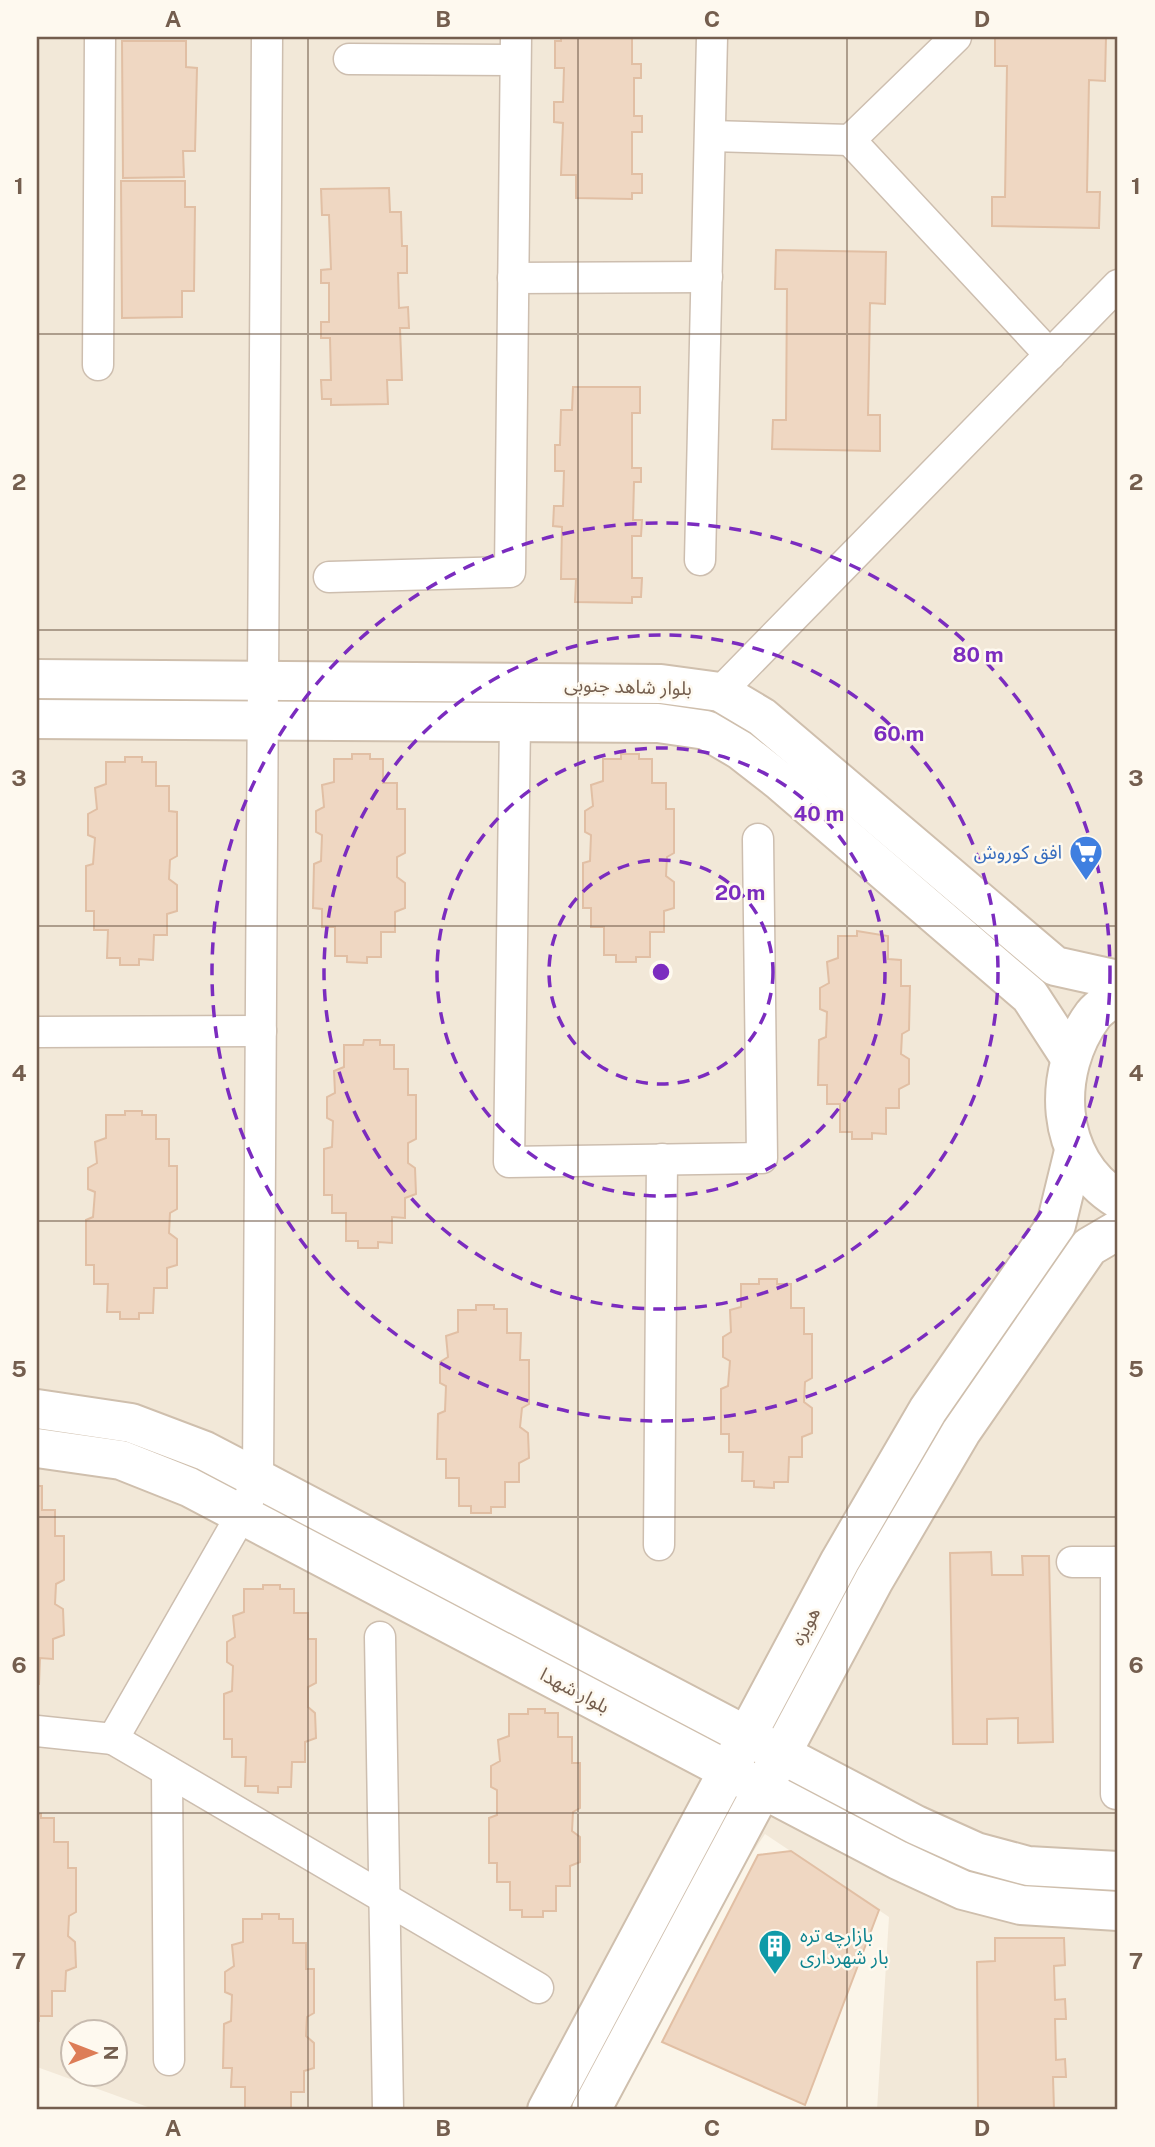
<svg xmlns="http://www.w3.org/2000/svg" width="1155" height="2147" viewBox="0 0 1155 2147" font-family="'Public Sans','Noto Sans Arabic',sans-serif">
<rect width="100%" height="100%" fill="#fbf5e9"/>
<path fill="#f2e8d8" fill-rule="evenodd" d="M37 37H1118V2110H877L889 1917 765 1834 636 2026 599 2110H156L37 2067ZM74 2032H116V2074H74Z"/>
<g fill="#efd7c2" stroke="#e1bfa4" stroke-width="2">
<polygon points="561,37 632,37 632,64 641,64 641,78 634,78 634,116 642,116 642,132 632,132 632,174 642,174 642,193 632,193 632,199 576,198 576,175 561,175 563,123 554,122 554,102 563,102 564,68 555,68 555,41 561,41"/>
<polygon points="995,37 1106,37 1105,81 1089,80 1087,192 1100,192 1099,228 992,226 992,197 1005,197 1007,66 995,66"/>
<polygon points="122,41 186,41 186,67 197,68 195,151 183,151 184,177 123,178"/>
<polygon points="121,181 185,181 185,207 195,207 194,291 182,291 182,317 122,318"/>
<polygon points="389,188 390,212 401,212 402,246 407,246 407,273 398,273 399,308 408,307 409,328 400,328 402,380 387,380 388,404 331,405 331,399 322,399 321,380 331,380 330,338 321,338 321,322 329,322 329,283 321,283 321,270 331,269 329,215 322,215 321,189"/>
<polygon points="776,250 886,252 885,304 870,303 868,415 880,415 880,451 772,449 773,420 786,420 787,289 775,289"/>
<polygon points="573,387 640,387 640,413 632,413 632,468 641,468 641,482 634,482 633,520 642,520 641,536 632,536 632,578 642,578 641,597 632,597 632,603 575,602 576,579 561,579 562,527 553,526 554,506 563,506 564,471 555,471 555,445 560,445 561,410 572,410"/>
<polygon points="352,754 370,754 370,759 383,759 383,783 397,783 397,809 405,809 405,853 397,857 397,877 405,883 405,908 395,912 395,932 381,932 381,957 367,957 367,963 347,962 347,956 335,956 335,927 322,927 322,909 313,908 314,864 321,861 322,835 316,832 316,811 324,807 322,785 334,782 334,759 352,759"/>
<polygon points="621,754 639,754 639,759 652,759 652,783 666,783 666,809 674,809 674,853 667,857 666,876 674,882 674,908 664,911 664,932 650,932 650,957 636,957 636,962 616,962 616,955 604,955 604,927 591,927 591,908 583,908 583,863 590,861 591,835 585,832 585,811 593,806 591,785 603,781 603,759 621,759"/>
<polygon points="125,757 142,757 142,762 156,762 156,786 169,786 169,811 177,812 177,856 170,860 169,879 177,885 177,911 167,914 167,935 154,935 153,960 139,959 139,965 120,965 120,958 107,958 108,930 94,930 94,911 86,911 86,866 93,864 95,838 88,835 88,814 97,809 95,788 106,784 106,762 125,762"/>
<polygon points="857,931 888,936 888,959 901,960 901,986 910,986 909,1030 902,1034 901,1054 909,1059 909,1084 899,1089 899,1108 886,1108 886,1134 872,1133 872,1139 852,1139 852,1132 840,1132 840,1104 827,1104 827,1085 818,1085 819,1040 826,1037 827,1012 820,1009 820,988 829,983 827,962 838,958 838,936 857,936"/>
<polygon points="364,1040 380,1040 380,1045 394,1045 394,1069 408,1069 408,1095 416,1095 416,1139 408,1143 408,1163 415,1168 416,1194 405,1198 405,1218 392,1217 392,1243 378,1242 378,1248 358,1248 358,1241 346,1241 346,1213 332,1213 332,1195 324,1195 324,1149 332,1147 333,1121 327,1118 327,1097 335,1093 334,1071 344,1067 344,1045 363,1045"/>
<polygon points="125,1111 142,1111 142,1115 156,1115 156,1139 169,1139 169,1166 177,1166 177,1209 170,1213 169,1233 177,1239 177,1265 167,1268 167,1288 154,1288 153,1313 139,1313 139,1319 120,1319 120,1312 107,1312 108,1284 94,1284 94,1265 86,1265 86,1220 93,1217 95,1192 88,1189 88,1168 97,1163 95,1142 106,1138 106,1115 125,1115"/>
<polygon points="759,1279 777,1279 777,1284 791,1284 791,1308 804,1308 804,1334 812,1334 812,1378 805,1382 804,1402 812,1408 812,1433 802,1437 802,1457 789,1457 788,1482 774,1482 774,1488 754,1487 754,1481 742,1481 743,1452 729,1452 729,1434 721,1434 721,1389 728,1386 730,1361 723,1357 723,1337 731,1332 730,1310 741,1307 741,1284 759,1284"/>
<polygon points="476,1305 494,1305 494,1309 507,1309 507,1333 521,1333 520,1360 529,1360 529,1404 522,1408 520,1427 528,1433 529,1458 519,1463 519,1482 505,1482 505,1507 491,1507 491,1513 471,1513 471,1506 459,1506 459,1478 446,1478 446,1459 437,1459 438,1414 445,1411 446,1386 440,1383 440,1362 448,1357 446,1336 458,1332 458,1310 476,1310"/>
<polygon points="37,1486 42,1486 42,1510 55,1510 55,1536 64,1536 64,1580 56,1584 55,1604 63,1609 64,1635 53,1639 53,1659 40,1658 39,1684 37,1684"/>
<polygon points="991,1552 992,1575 1023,1575 1022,1556 1049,1556 1053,1742 1018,1743 1018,1718 987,1719 987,1744 953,1744 950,1553"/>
<polygon points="263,1585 280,1585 280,1589 294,1589 294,1613 308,1613 308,1639 316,1639 316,1683 308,1687 308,1707 315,1713 316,1738 305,1742 305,1762 292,1762 291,1787 278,1787 278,1793 258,1792 258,1786 245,1786 246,1757 232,1757 232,1739 224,1739 224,1694 232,1691 233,1666 227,1662 227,1642 235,1637 233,1616 244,1612 244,1589 263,1589"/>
<polygon points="528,1709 545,1709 545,1713 558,1713 558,1737 572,1737 572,1763 580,1763 580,1808 573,1812 572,1831 580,1837 580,1862 570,1866 570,1886 556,1886 556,1911 543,1911 543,1917 522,1917 522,1910 510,1910 510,1882 497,1882 497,1863 489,1863 489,1818 497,1815 497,1790 491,1787 491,1766 500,1761 498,1740 509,1736 509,1714 528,1714"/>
<polygon points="37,1814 41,1814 41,1818 54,1818 54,1842 68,1842 68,1868 76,1868 76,1912 69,1916 68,1936 75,1942 76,1967 66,1971 65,1991 52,1991 52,2016 39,2016 39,2022"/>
<polygon points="791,1851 879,1910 805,2105 662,2042 758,1855"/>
<polygon points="262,1914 279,1914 279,1919 293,1919 293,1943 306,1943 306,1969 314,1969 314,2013 307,2017 306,2036 314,2043 314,2068 304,2071 304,2092 291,2092 291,2110 245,2110 245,2087 231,2087 232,2068 223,2068 224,2024 231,2021 232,1995 225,1992 225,1972 234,1966 232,1945 243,1942 243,1919 262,1919"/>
<polygon points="995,1938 1064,1938 1065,1965 1054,1966 1055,2000 1065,1999 1066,2019 1055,2019 1056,2060 1065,2059 1066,2077 1053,2077 1054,2110 978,2110 977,1962 995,1961"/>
</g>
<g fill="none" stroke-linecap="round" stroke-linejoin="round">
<defs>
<g id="street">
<polyline points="956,37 850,140 1050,355"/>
<polyline points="349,59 515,60"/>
<polyline points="711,136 850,140"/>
<polyline points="513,278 707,277"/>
<polyline points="98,365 100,37"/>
<polyline points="700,560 712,37"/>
<polyline points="329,577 510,572 516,37"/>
<polyline points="720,692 1118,285"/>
<polyline points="515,722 509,1162 762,1158 758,839"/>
<polyline points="37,1032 261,1031"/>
<polyline points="659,1545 662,1159"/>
<polyline points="1072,1562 1118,1562"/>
<polyline points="1116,1562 1116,1794"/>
<polyline points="380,1637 388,2110"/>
<polyline points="37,1731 113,1739 242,1514 258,1478 267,37"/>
<polyline points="113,1739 538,1988"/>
<polyline points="167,1771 169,2060"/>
</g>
<g id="secondary">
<polyline points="37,679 661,684 720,692 762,717 1055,966 1118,980"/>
<polyline points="37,719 658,723 706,730 740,750 781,782 1030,996 1069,1056"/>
<path d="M1118 995C1110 1001 1099 1007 1093 1015 1051 1072 1054 1160 1118 1199"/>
<polyline points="37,1409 131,1423 205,1451 916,1825 976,1852 1028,1866 1118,1871"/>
<polyline points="37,1448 121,1460 189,1487 898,1860 963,1890 1021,1905 1118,1911"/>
<polyline points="547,2110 840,1561 928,1410 1056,1225 1074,1151"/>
<polyline points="591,2110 874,1580 961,1432 1089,1247 1118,1230"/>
</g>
</defs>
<use href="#street" stroke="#cdbeaf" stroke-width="33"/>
<use href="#secondary" stroke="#cfbfad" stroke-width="42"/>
<use href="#street" stroke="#fff" stroke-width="30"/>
<use href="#secondary" stroke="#fff" stroke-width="38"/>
</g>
<path fill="none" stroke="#745e4e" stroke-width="2" stroke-opacity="0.55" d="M308 37V2110M578 37V2110M847 37V2110M37 334H1118M37 630H1118M37 926H1118M37 1221H1118M37 1517H1118M37 1813H1118"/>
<g fill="none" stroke="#7b2cbf" stroke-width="3.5" stroke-dasharray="12 9">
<circle cx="661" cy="972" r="112"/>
<circle cx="661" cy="972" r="224"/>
<circle cx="661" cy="972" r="337"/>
<circle cx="661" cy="972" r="449"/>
</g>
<defs>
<symbol id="supermarket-pin" viewBox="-11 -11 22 30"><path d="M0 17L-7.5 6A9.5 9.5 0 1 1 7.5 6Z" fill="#3f7fe0" stroke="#fef9ef"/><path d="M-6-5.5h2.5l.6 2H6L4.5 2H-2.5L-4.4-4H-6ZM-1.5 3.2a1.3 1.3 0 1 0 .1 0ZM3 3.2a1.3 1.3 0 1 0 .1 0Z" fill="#fff"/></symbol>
<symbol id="building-pin" viewBox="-11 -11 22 30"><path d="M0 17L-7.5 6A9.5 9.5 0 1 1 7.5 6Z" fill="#0f9aa8" stroke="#fef9ef"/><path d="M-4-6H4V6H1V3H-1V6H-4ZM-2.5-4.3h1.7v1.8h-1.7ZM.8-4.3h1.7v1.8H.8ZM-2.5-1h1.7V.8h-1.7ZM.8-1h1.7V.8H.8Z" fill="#fff"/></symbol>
</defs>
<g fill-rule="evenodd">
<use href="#supermarket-pin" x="1067" y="833" width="38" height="52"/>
<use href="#building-pin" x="756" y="1927" width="38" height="52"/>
</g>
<g text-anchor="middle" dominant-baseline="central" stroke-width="5" stroke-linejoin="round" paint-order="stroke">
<g font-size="19" fill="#745e4e" stroke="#fef9ef">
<text transform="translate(628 686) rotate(2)">بلوار شاهد جنوبی</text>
<text transform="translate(805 1626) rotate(-62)">هویزه</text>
<text transform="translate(575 1690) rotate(28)">بلوار شهدا</text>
</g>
<g font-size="19" fill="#366cbe" stroke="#fef9ef" text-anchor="end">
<text x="1062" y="852">افق کوروش</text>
</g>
<g font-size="19" fill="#0d838f" stroke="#fef9ef" text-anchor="start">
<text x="800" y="1935">بازارچه تره<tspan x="800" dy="22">بار شهرداری</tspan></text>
</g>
</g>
<circle cx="661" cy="972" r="10" fill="#7b2cbf" stroke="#fef9ef" stroke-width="3.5"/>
<g font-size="21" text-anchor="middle" font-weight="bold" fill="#7b2cbf" stroke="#fef9ef" stroke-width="5" stroke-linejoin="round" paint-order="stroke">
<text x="978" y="662">80 m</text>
<text x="899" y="741">60 m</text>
<text x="819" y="821">40 m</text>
<text x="740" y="900">20 m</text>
</g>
<rect width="1155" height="2147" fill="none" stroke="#fef9ef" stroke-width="77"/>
<g transform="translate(94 2053) rotate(90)"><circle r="33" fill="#fef9ef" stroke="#c7bbaf" stroke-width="2"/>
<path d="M0-5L12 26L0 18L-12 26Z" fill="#dd7d57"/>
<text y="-10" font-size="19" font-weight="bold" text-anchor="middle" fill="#745e4e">N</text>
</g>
<rect x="38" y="38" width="1078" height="2070" fill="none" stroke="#745e4e" stroke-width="2.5"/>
<g font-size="23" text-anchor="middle" font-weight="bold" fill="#745e4e">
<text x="173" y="27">A</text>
<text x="443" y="27">B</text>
<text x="712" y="27">C</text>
<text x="982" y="27">D</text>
<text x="19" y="194">1</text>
<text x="1136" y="194">1</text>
<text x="19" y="490">2</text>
<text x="1136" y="490">2</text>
<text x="19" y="786">3</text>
<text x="1136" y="786">3</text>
<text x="19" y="1081">4</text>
<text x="1136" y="1081">4</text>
<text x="19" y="1377">5</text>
<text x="1136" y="1377">5</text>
<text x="19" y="1673">6</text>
<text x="1136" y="1673">6</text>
<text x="19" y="1969">7</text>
<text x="1136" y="1969">7</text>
<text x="173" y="2136">A</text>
<text x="443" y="2136">B</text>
<text x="712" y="2136">C</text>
<text x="982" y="2136">D</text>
</g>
</svg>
